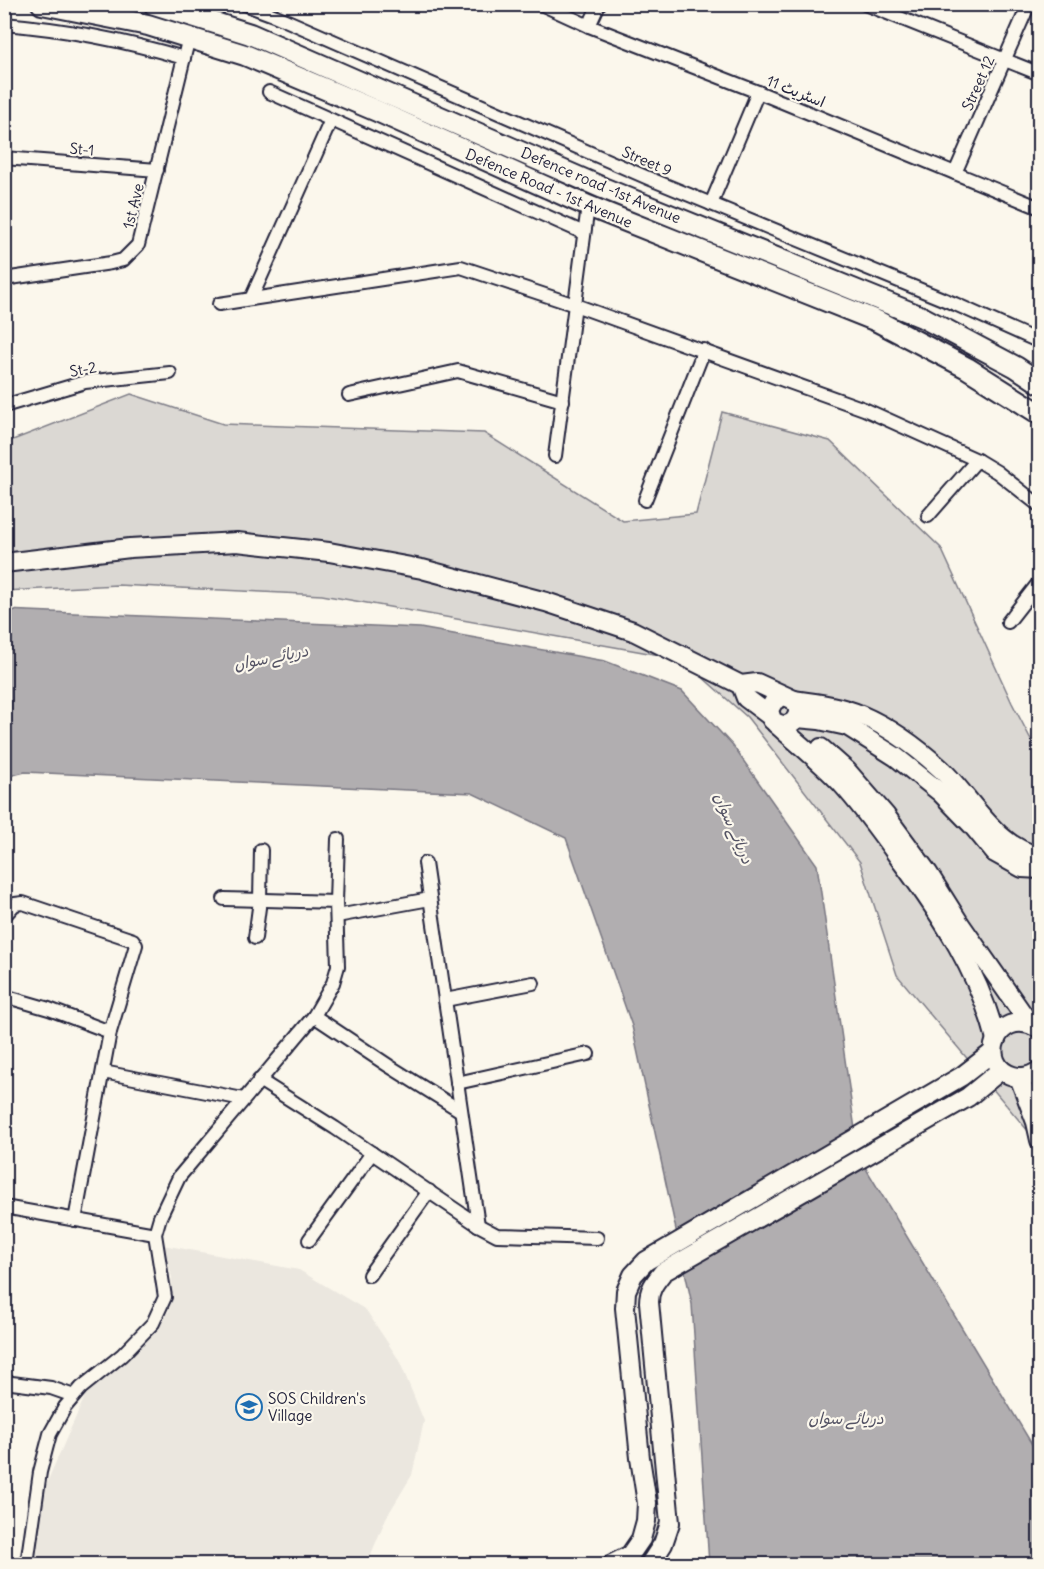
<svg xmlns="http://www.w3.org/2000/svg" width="1044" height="1569" viewBox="0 0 1044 1569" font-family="Delius,'Playpen Sans Arabic',sans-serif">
<rect width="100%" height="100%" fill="#fbf7ec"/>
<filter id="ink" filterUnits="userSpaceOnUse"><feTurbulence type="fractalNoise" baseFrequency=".0167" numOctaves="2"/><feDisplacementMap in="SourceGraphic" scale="12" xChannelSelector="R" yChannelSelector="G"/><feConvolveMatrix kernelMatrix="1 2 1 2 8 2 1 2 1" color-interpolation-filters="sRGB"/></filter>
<g filter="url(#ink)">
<polygon fill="#ebe7df" points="163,1245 299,1270 366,1310 399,1360 424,1421 412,1475 386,1518 367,1564 27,1564 35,1514 51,1473 86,1394 132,1353 169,1311 172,1278"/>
<polygon fill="#dbd8d3" stroke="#7e7d87" stroke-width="1.5" points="131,394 223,424 484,433 623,521 696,514 722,412 830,441 941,548 1012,703 1039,755 1039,1144 897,975 860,862 747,717 682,659 322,595 117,585 5,591 5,443"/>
<polygon fill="#b1aeb0" stroke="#787681" stroke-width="1.5" points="5,610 420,628 605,661 682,691 733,746 817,865 859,1157 1039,1456 1039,1564 709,1564 692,1304 632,1026 566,838 472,793 25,772 5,777"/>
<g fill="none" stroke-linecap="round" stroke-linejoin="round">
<defs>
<g id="street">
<polyline points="244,4 276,16 648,178 955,304 1040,342"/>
<polyline points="541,4 589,26 758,92 1040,208"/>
<polyline points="865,4 1040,74"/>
<path d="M4 24C65 29 126 41 184 58"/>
<polyline points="589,26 599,4"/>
<polyline points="269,92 584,233"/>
<polyline points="4,158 157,170"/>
<polyline points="955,173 1029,4"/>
<polyline points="711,204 758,92"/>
<polyline points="4,279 111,263 123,260 138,245 189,37"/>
<polyline points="251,299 331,120"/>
<polyline points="219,304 461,267 575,305 864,409 977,460 997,472 1040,506"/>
<polyline points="349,395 458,371 563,401"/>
<polyline points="4,406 85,382 170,373"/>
<polyline points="555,456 588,206"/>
<polyline points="645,500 704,350"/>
<polyline points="928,516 977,460"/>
<polyline points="1008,622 1040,581"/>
<polyline points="425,863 478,1225"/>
<polyline points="224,899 336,902"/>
<polyline points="4,916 15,904 23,903 133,940 136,945 110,1032"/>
<polyline points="337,916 430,899"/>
<polyline points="255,938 260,900 261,850"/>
<polyline points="4,996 49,1009 110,1032 75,1220"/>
<polyline points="445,1000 533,983"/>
<polyline points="314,1016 389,1066 461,1111"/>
<polyline points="103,1072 243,1099"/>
<polyline points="259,1080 335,1128 478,1225 497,1235 597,1238"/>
<polyline points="457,1083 588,1054"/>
<polyline points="4,1207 155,1234"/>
<polyline points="309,1240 372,1153"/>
<polyline points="369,1275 429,1191"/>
<polyline points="4,1382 51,1388 74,1396"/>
<polyline points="27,1564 40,1472 50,1434 65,1407 81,1388 122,1355 153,1323 165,1297 155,1234 160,1217 179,1177 314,1016 333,983 338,966 336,902 338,839"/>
</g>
<g id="secondary">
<path d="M4 563 130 548 237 542 329 552 422 569 546 602 633 631 741 685 757 683 794 700C806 717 788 733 772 720L769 710 774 701 784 696"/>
<polyline points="741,685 746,698 770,716"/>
<path d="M794 700C816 703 840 706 861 715 889 727 918 748 941 769 970 796 996 849 1040 856"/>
<polyline points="797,718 819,720 847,726 896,757 941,793 972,825 995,853 1022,868 1040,869"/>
<path d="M776 724C797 742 820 761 840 782 863 807 882 834 902 862 942 916 979 973 996 1039"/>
<polyline points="821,748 847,771 886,816 928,873 960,924 1029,1023"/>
<path d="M1036 1027C996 1007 976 1065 1013 1076 1023 1079 1032 1076 1040 1070"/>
<polyline points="1019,1077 1036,1122 1040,1140"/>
<polyline points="612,1564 630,1555 641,1539 646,1521 647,1503 640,1458 625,1308 626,1291 633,1275 646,1261 962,1076 993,1052"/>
<path d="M650 1564 663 1544 670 1523 649 1302C649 1289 655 1282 663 1272L968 1097 1001 1070"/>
</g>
<g id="primary">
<polyline points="42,4 148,25 245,55 377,111 588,206 877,321 967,368 1040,414"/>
<polyline points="154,4 250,34 603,188 922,317 1016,367 1040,383"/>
</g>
</defs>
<use href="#street" stroke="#22223b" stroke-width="16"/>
<use href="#secondary" stroke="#22223b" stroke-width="22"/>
<use href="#primary" stroke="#22223b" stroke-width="24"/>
<use href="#street" stroke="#fbf7ec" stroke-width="12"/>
<use href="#secondary" stroke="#fbf7ec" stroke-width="18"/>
<use href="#primary" stroke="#fbf7ec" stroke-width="20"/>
</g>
</g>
<defs>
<symbol id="school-ring" viewBox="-11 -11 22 22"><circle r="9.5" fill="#fbf7ec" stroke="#1f6fb2" stroke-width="1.5"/><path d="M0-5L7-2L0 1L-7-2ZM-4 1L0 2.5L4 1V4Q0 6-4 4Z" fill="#1f6fb2"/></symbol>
</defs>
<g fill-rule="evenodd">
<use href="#school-ring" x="234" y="1392" width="30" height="30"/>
</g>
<g text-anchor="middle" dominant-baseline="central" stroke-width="4.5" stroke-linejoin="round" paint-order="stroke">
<g font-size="15" fill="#22223b" stroke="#fbf7ec">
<text transform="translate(978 83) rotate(-66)">Street 12</text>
<text transform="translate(796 91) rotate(22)">اسٹریٹ 11</text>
<text transform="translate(82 149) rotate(5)">St-1</text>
<text transform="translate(647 161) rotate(23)">Street 9</text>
<text transform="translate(601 185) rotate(23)">Defence road -1st Avenue</text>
<text transform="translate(549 188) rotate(23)">Defence Road - 1st Avenue</text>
<text transform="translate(133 206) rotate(-76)">1st Ave</text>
<text transform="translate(83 369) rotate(-11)">St-2</text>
</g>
<g font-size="15" fill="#22223b" stroke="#fbf7ec" text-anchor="start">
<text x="268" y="1398">SOS Children's<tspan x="268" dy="17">Village</tspan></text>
</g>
<g font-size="16" font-style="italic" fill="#545364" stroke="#fbf7ec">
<text transform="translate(271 657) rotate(-11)">دریائے سواں</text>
<text transform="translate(734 828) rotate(67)">دریائے سواں</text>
<text x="846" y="1418">دریائے سواں</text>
</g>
</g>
<rect width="1044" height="1569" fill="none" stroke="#fbf7ec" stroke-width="24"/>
<rect x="12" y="12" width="1020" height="1545" fill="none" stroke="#22223b" stroke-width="2" filter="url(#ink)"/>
</svg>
